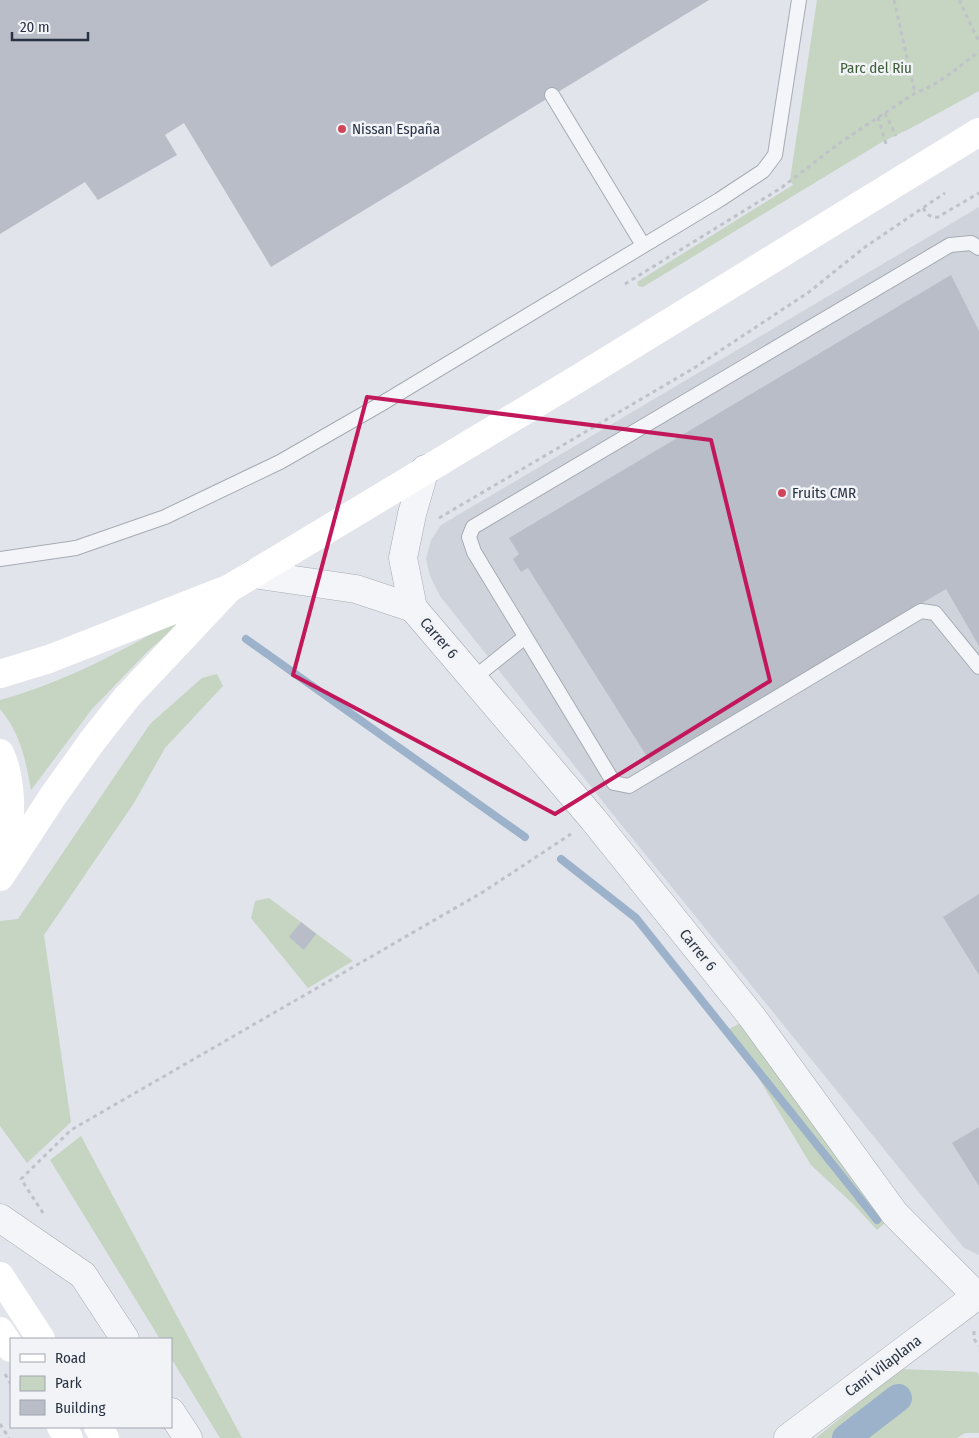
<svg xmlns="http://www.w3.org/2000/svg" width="979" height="1438" viewBox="0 0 979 1438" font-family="'Fira Sans Condensed',sans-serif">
<rect width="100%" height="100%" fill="#e1e4ea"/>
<polygon fill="#cfd3dc" points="979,207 979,1255 964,1248 611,812 440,596 430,576 426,559 431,540 441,525"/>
<g fill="#c6d4c2">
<polygon points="817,0 979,0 979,91 911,128 882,142 643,287 638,286 637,282 793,185 790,180"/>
<path d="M174 621 177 626 148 651 92 709 31 790C26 761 20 732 0 709V700C62 683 119 653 174 621Z"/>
<polygon points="217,674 223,686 165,748 134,803 44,935 71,1122 27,1163 0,1126 0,921 18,919 150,724 202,678"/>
<polygon points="269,898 353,961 308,988 251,918 255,901"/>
<polygon points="752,1017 895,1214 877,1230 853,1204 811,1165 729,1029"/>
<polygon points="81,1136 242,1438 220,1438 171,1358 171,1339 160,1339 50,1160"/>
<polygon points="900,1369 977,1372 979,1375 979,1433 965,1433 957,1438 816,1438"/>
</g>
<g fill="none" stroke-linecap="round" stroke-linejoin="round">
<g stroke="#9cb2ca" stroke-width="8">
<polyline points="246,639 525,837"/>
<polyline points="561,859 636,918 877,1220"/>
</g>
<polyline stroke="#9cb2ca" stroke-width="28" points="846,1438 898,1398"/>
</g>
<g fill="#b8bdc7">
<polygon points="0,0 709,0 271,267 184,123 165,135 177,155 98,200 85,182 0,234"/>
<polygon points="951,275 979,331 979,646 946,589 651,763 528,568 521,572 513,559 519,554 509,538"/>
<polygon points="979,894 979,975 943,917"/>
<polygon points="301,922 316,934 304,950 289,937"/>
<polygon points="979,1127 979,1186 952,1143"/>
</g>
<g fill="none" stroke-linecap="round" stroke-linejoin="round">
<defs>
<g id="service">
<polyline points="552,95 643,245"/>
<polyline points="979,248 971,243 950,245 473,527 469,537 474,552 614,783 629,786 921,611 935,613 979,667"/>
<polyline points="0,559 76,548 165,517 280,462 381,404 719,200 763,171 775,155 799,0"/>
<polyline points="474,678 525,637"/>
</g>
<g id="minor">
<polyline points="425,469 412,514 403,558 413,608 593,819 752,1017 895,1214 976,1295"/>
<polyline points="253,574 356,589 413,608"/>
<polyline points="0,1218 83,1275 125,1339"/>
<polyline points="171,1412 188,1438"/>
<polyline points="788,1438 979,1294"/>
</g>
</defs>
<use href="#service" stroke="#a6abb4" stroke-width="16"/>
<use href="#minor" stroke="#a6abb4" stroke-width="29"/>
<g stroke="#bfc2c9" stroke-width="3" stroke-dasharray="4 4" stroke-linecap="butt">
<polyline points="894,0 915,93"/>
<polyline points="959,0 979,42"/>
<polyline points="885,113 896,136"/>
<polyline points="878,117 886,144"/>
<path d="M923 208C927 214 930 218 938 217L979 193"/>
<path d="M625 284 781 188 841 142 915 93C940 84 959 67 979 51"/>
<polyline points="439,518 694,368 809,292 865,247 945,193"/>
<polyline points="43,1213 21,1179 71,1130 483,892 571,834"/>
<polyline points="974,1331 974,1339 979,1346"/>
<polyline points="5,1374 11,1384"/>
<polyline points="0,1424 9,1438"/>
</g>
<use href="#service" stroke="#f4f5f8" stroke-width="14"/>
<use href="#minor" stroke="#f4f5f8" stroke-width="28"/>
<g stroke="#fff" stroke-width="28">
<polyline points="0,674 49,659 230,588 584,375 979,132"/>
<path d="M0 753C14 782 12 832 3 862"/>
<polyline points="0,877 53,796 93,740 127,697 225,593"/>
<polyline points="0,1276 41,1339"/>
<polyline points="0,1331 11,1348"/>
<polyline points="61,1427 69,1438"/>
<polyline points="98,1427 105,1438"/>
</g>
</g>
<path fill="none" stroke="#c2185b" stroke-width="4" stroke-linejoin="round" d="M367 397 711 440 770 681 555 814 293 675Z"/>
<g fill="#cf4659" stroke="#f1f3f7" stroke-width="2">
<circle cx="342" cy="129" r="5"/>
<circle cx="782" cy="493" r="5"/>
</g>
<g text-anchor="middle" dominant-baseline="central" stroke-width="5" stroke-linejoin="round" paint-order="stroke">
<g font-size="15" fill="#3d5d36" stroke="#f1f3f7">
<text x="876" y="68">Parc del Riu</text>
</g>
<g font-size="15" fill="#293242" stroke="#f1f3f7" text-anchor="start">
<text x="352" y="129">Nissan España</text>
<text x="792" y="493">Fruits CMR</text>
</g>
<g font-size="15" fill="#293242" stroke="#f1f3f7">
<text transform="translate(439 638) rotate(49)">Carrer 6</text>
<text transform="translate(698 950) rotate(51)">Carrer 6</text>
<text transform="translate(883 1366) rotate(-37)">Camí Vilaplana</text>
</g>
</g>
<rect x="10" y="1338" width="162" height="90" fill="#f1f3f7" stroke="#a1a6af"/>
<rect x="20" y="1354" width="25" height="8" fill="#ffffff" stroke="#a1a6af"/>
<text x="55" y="1363" font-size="15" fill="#293242">Road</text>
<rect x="20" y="1376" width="25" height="15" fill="#c6d4c2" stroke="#a1a6af"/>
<text x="55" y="1388" font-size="15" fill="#293242">Park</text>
<rect x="20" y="1400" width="25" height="15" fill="#b8bdc7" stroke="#a1a6af"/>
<text x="55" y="1413" font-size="15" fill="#293242">Building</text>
<path d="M12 32v8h76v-8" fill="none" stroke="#293242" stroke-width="2.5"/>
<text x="20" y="32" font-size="15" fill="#293242" stroke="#f1f3f7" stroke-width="4" paint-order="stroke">20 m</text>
</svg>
